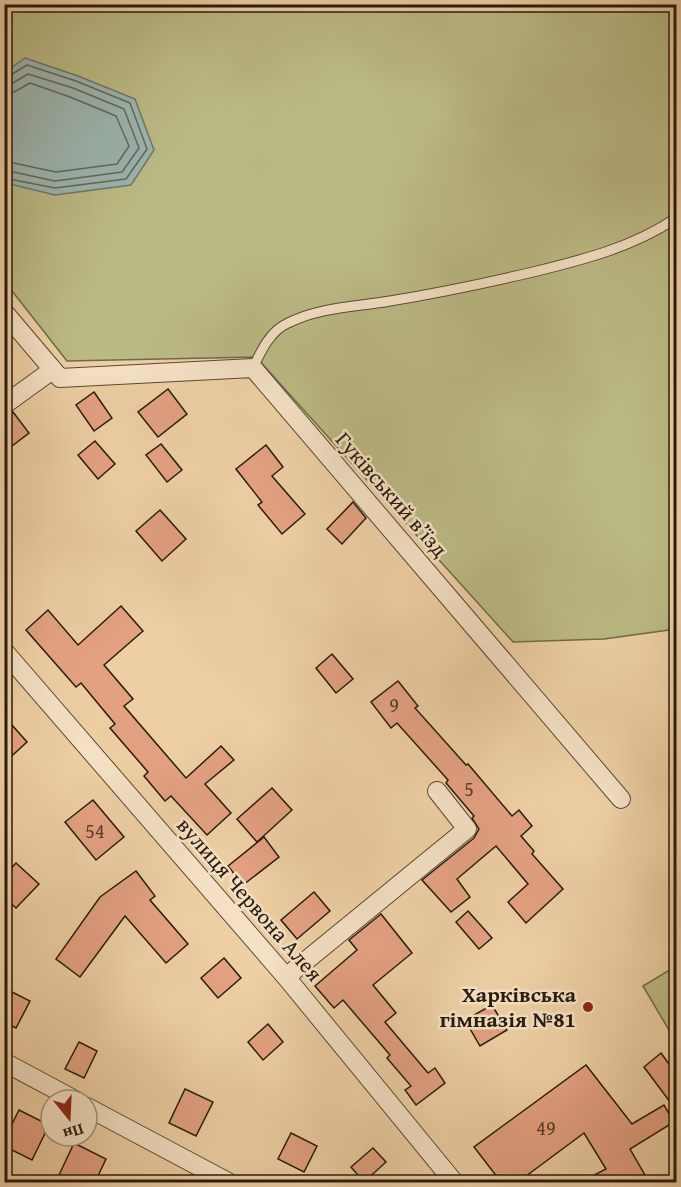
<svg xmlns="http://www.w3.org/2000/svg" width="681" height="1187" viewBox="0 0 681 1187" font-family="'Gentium Book Plus',serif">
<rect width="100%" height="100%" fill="#eecfa4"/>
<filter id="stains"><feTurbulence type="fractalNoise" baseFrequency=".00333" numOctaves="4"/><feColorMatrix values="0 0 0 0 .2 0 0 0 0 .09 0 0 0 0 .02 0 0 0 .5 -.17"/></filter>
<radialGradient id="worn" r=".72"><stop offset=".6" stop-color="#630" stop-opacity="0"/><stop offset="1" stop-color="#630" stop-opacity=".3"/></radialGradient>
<g fill="#bbba84" stroke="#716a49" stroke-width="1.5">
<polygon points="5,5 676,5 676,629 604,639 513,642 256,357 67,361 5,282"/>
<polygon points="676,966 676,1042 643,986"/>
</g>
<polygon fill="#9cb5af" stroke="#6d776f" stroke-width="1.5" points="25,58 78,76 135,99 154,150 131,185 55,195 5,183 5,72"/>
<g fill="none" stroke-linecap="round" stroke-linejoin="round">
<g stroke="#62685e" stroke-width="1.5">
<polyline points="4,77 9,76 27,65 76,81 130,103 147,149 126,179 55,188 4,178"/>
<polyline points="4,84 13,83 28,74 73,88 124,109 139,148 122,172 55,181 4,170"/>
<polyline points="4,93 14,92 30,83 70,97 116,116 129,146 117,164 56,172 4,161"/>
</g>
</g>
<g fill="#e4a182" stroke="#271b0e" stroke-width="1.5">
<polygon points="168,389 187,414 158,437 138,412"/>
<polygon points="94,392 112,418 94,431 76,405"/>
<polygon points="13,412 29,433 4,452 4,416"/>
<polygon points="95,441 115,464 98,479 78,455"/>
<polygon points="161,444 182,470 167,482 146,455"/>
<polygon points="266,445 283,467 272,476 305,514 282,534 258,505 262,502 236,469"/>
<polygon points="353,502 366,518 342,544 327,529"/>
<polygon points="160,510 186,539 162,561 136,531"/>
<polygon points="121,606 143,631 104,665 133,699 124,706 186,778 221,746 234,760 205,784 231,813 207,835 171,796 165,801 144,776 148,772 110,728 115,724 81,683 76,687 26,630 48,610 78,645"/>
<polygon points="332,654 353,679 336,693 316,668"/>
<polygon points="398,681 418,706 415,708 466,765 468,764 512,816 519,810 532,826 521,836 534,851 532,854 563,889 526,923 508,902 528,884 496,846 457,879 470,897 451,912 422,880 474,838 479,829 472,818 474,816 446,783 448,780 397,723 391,728 371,702"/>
<polygon points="4,716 27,742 4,763"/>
<polygon points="272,788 292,810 257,842 237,819"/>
<polygon points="93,800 124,837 96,860 65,822"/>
<polygon points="264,837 279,857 243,885 228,866"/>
<polygon points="16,863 39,884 16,908 4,897 4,876"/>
<polygon points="136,871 155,896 150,900 188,944 166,963 125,916 80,977 56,959 100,897"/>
<polygon points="314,892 330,911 297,939 281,920"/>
<polygon points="468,911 492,938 479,949 456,922"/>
<polygon points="381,914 412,953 373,985 396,1013 385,1022 428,1073 435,1068 445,1083 416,1105 405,1090 411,1086 387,1058 390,1055 343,1000 334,1008 315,986 357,950 349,940"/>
<polygon points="224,958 241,978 218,998 201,978"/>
<polygon points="10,991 30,1001 16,1028 4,1022 4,1002"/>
<polygon points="492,1005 507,1030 480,1046 465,1020"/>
<polygon points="268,1024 283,1042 263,1060 248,1042"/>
<polygon points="79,1042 97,1051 84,1078 65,1069"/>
<polygon points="661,1053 676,1074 676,1110 644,1067"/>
<polygon points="586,1065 632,1124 664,1105 674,1122 630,1149 649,1182 581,1182 606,1169 584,1133 518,1182 501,1182 474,1147"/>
<polygon points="185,1089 213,1102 196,1136 169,1123"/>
<polygon points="19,1110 49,1125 32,1160 4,1146 4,1140"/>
<polygon points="291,1133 317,1146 304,1172 278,1159"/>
<polygon points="74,1143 106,1159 95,1182 75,1182 59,1175"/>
<polygon points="373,1148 386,1162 364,1182 351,1167"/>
</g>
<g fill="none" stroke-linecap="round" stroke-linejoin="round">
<defs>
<path id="lane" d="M253 368C261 351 270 331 288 323 320 307 356 307 390 301 438 293 486 283 533 272 582 260 634 247 676 218"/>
<g id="street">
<polyline points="4,312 60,378 253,368 621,799"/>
<polyline points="4,405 51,371"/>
<polyline points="4,651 286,977 454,1182"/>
<polyline points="286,977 467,829 437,791"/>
<polyline points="4,1062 75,1100"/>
<polyline points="87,1107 228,1182"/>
</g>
</defs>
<use href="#lane" stroke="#594834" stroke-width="11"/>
<use href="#street" stroke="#594834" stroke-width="20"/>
<use href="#lane" stroke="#f4e0c4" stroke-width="9"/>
<use href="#street" stroke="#f4e0c4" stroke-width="18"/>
</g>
<circle fill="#8f2418" stroke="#f4e0c4" stroke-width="2" cx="588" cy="1007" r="6"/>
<g text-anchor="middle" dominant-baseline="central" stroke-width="5" stroke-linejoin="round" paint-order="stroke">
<g font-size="20" fill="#563c2b">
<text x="394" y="704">9</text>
<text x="469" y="788">5</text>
<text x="95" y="830">54</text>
<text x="546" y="1127">49</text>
</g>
<g font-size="22" fill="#271b0e" stroke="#f4e0c4">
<text transform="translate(392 494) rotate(49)">Гуківський в’їзд</text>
<text transform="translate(250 899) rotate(49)">вулиця Червона Алея</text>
</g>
<g font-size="22" font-weight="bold" fill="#271b0e" stroke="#f4e0c4" text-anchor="end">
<text x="576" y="994">Харківська<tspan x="576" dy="25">гімназія №81</tspan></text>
</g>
</g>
<rect width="681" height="1187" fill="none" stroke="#eecfa4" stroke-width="24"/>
<rect x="6" y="6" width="669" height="1175" fill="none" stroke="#271b0e" stroke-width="3"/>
<rect x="12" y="12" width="657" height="1163" fill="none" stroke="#271b0e" stroke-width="1.5"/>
<g transform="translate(69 1118) rotate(162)"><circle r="28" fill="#f4e0c4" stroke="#a2917b" stroke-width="1.5"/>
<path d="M0-4.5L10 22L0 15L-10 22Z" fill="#8f2418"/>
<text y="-9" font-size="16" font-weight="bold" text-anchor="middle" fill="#271b0e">Пн</text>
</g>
<rect width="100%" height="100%" filter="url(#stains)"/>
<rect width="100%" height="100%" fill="url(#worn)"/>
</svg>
